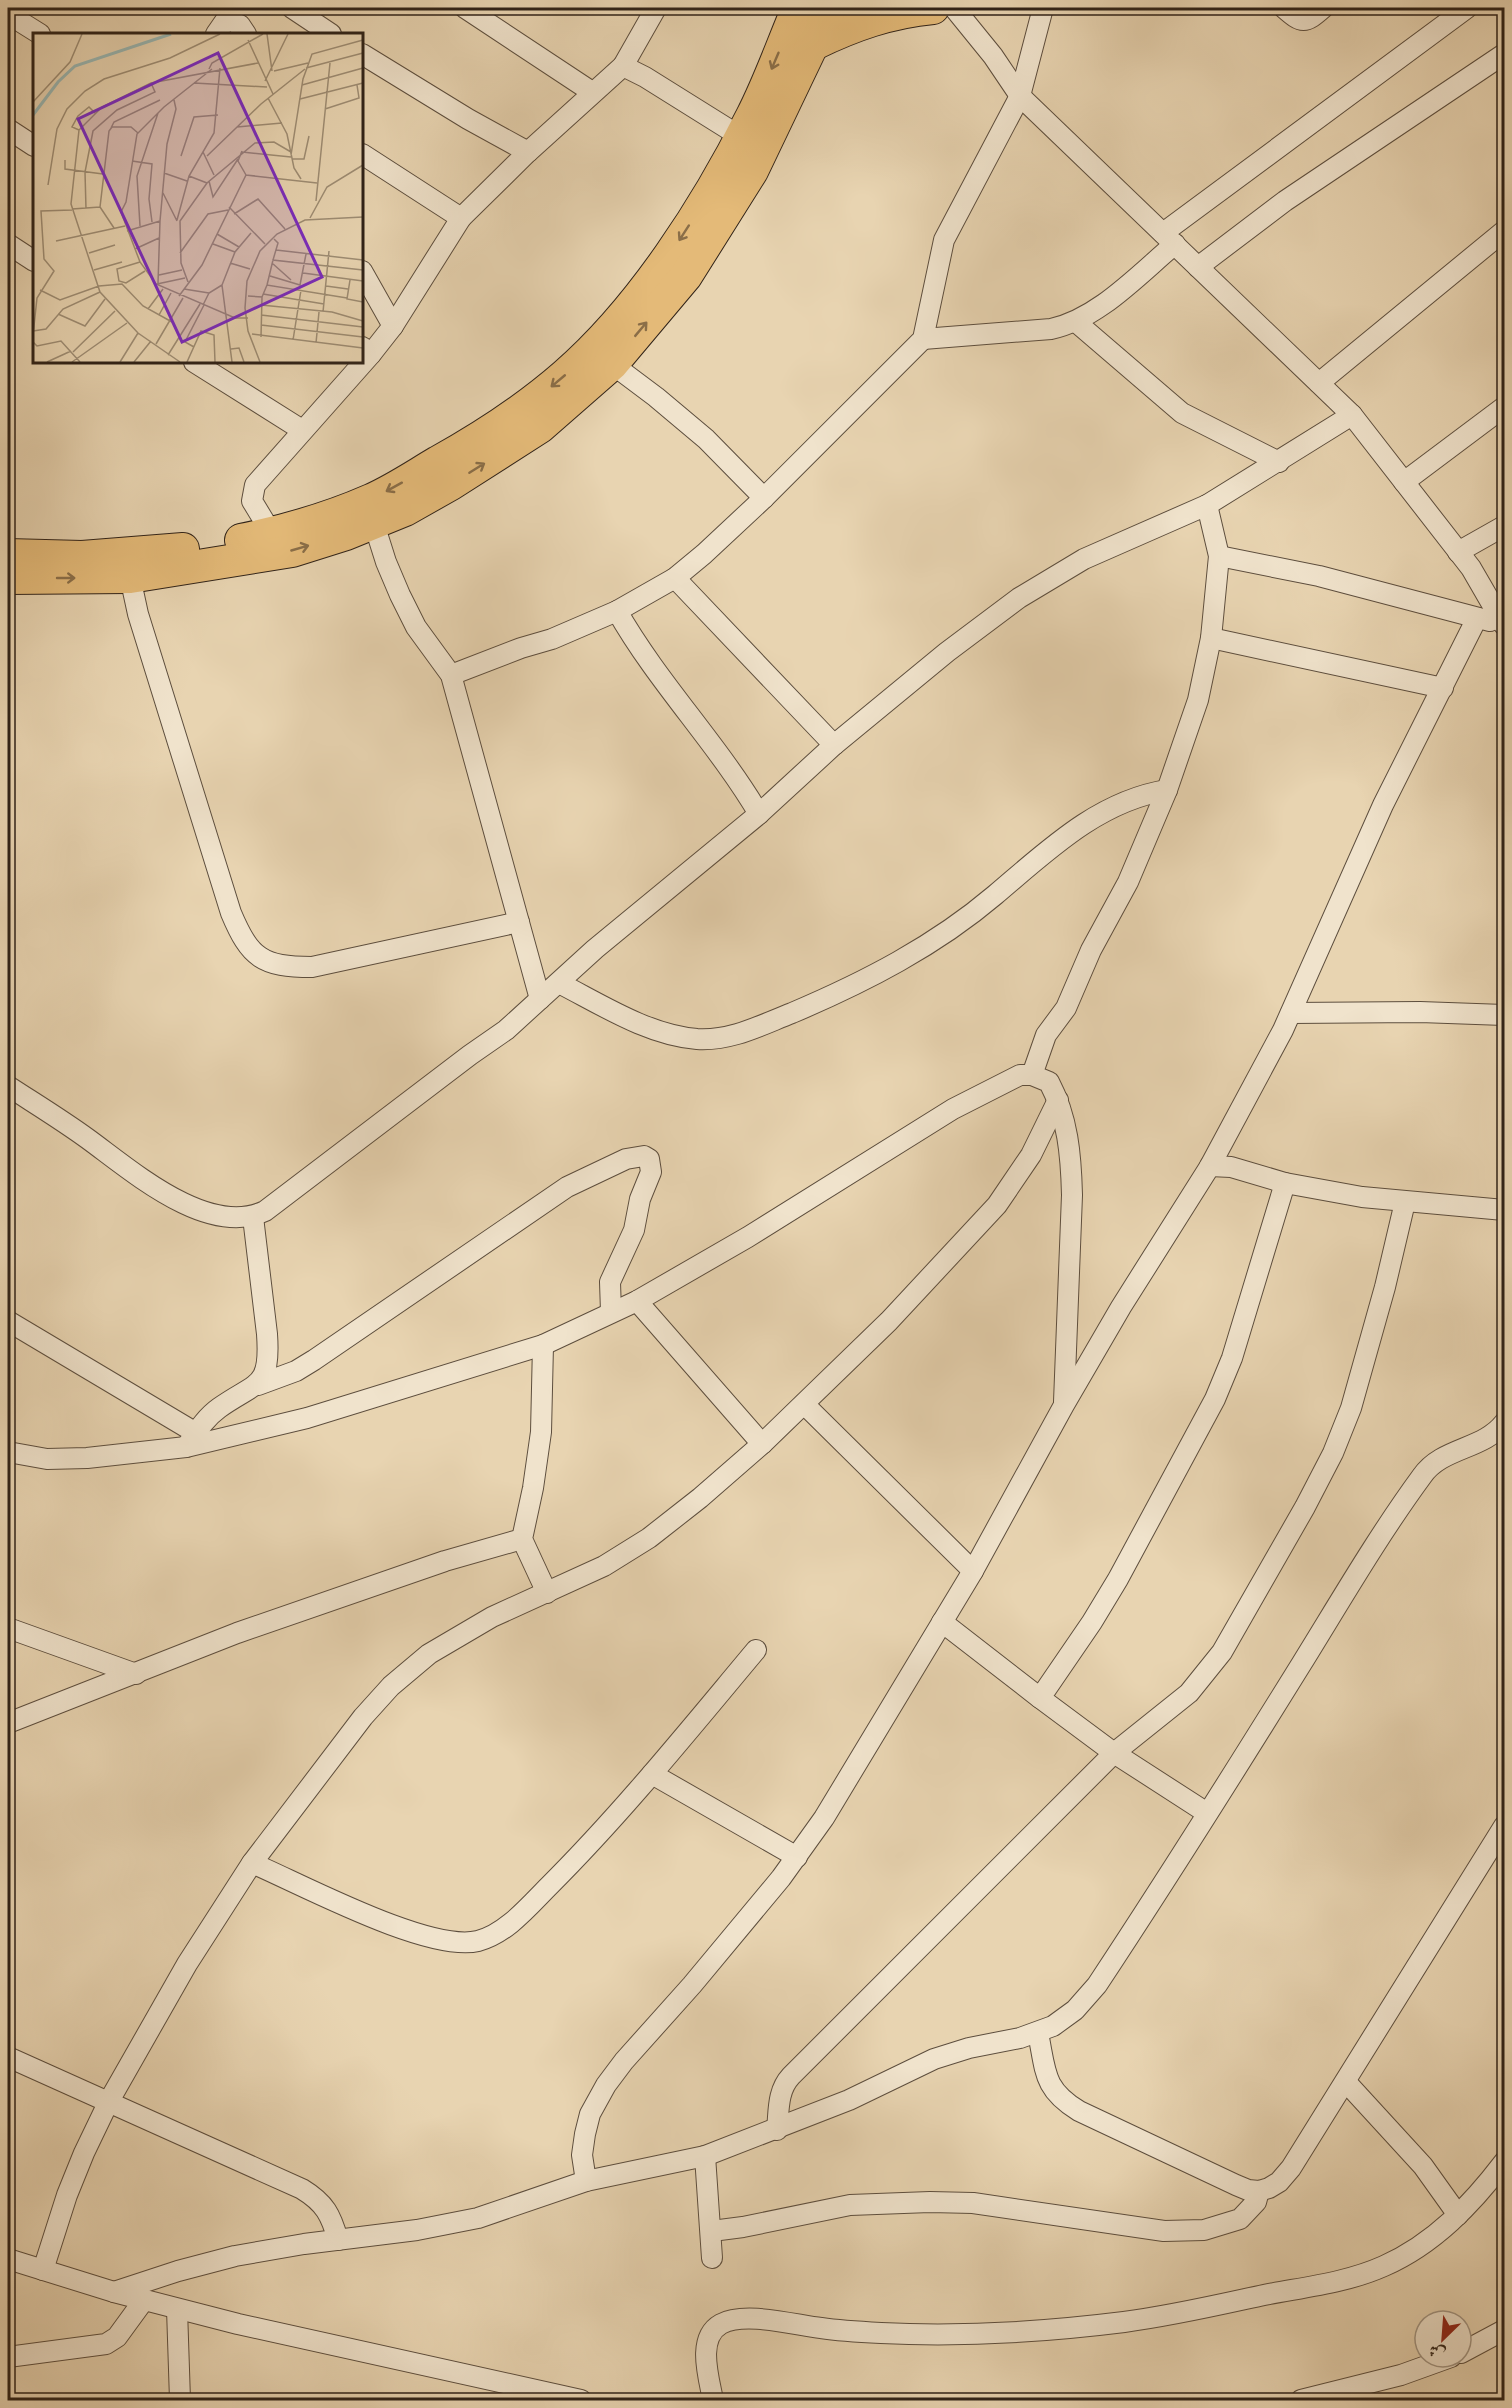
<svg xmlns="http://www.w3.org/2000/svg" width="1512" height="2408" viewBox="0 0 1512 2408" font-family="'IM FELL English',Amiri,serif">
<rect width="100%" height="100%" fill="#e8d4b1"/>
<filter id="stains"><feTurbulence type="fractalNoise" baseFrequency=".00333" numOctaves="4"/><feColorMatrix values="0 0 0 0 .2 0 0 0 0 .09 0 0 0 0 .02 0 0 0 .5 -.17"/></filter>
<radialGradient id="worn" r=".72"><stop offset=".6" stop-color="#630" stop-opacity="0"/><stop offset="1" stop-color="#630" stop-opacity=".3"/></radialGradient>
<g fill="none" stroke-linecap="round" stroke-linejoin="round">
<defs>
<g id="minor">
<polyline points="292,8 331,34"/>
<polyline points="465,8 592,92"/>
<polyline points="656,8 623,66 645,77 741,137"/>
<polyline points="954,8 993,56 1020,96 1352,415 1471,568 1504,625"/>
<path d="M1284 8C1302 24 1305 24 1323 8"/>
<polyline points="8,14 40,34"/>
<polyline points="216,34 225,21 229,20 240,25 246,34"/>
<polyline points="362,54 468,119 528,152 623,66"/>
<polyline points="8,129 34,146"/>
<polyline points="362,154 461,218"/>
<polyline points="1163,233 1467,8"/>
<polyline points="8,244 34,261"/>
<polyline points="1198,267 1285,201 1504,54"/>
<polyline points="362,271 393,326"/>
<polyline points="1076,322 1182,413 1279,462"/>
<path d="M923 339 1051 329C1098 319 1138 275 1175 244"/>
<polyline points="371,354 393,326 461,218 528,152"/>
<polyline points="194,362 302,430"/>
<polyline points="612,364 656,397 706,439 764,498"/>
<polyline points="1319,383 1504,231"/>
<polyline points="1404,482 1504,407"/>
<polyline points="374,524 386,562 400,595 416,627 451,675 540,999"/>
<polyline points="272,534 252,501 255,485 371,354 362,347"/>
<polyline points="1458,552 1504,526"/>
<polyline points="1219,556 1319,576 1490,621"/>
<path d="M130 577 138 614 231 913C250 958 262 967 312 967L519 922"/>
<polyline points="675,578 834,745"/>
<path d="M617 611C658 683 717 743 759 814"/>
<polyline points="1211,638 1443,688"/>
<polyline points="451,675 521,648 552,639 617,611 675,578 704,554 764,498 923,339 944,240 1020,96 1043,8"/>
<path d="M559 983C602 1005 648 1035 697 1039 732 1041 761 1025 792 1013 865 982 935 946 995 895 1047 851 1098 801 1167 790"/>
<polyline points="1291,1013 1420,1012 1504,1015"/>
<path d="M1032 1075 1049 1082C1068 1118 1071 1155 1072 1195L1064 1402"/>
<path d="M8 1086C34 1103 62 1120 88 1139 132 1171 208 1238 265 1211L470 1055 506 1030 595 949 759 814 834 745 947 652 1019 598 1084 559 1207 505 1352 415"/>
<polyline points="1210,1166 1231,1167 1285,1183 1362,1197 1504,1210"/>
<polyline points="637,1301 762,1444"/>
<polyline points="8,1321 196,1433"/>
<polyline points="543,1345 541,1432 533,1488 522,1539 547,1593"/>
<polyline points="258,1385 296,1371 314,1360 567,1187 626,1159 644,1156 649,1159 651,1172 640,1199 634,1230 610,1282 611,1312"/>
<polyline points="804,1404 973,1571"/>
<path d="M186 1447C196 1433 205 1418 219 1408 257 1381 271 1389 267 1334L253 1217"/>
<polyline points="8,1452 47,1459 87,1458 186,1447 307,1418 543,1345 637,1301 748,1237 953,1109 1020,1075 1032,1075 1046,1035 1066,1008 1091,950 1128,882 1167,790 1198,700 1211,638 1219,556 1207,505"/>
<polyline points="942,1622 1040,1698"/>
<polyline points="8,1628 136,1674"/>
<polyline points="8,1723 237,1633 445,1561 522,1539"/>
<polyline points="652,1774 797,1857"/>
<polyline points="1207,1813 1114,1753 1040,1698 1092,1622 1118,1579 1215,1399 1232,1358 1285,1183"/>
<path d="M252 1863C301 1884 429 1953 478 1941 506 1934 529 1906 549 1886 623 1812 689 1730 756 1650"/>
<path d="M1038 2033C1046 2072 1043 2089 1079 2111L1236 2185 1248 2190 1259 2191 1269 2188 1279 2182 1291 2168 1504 1826"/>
<path d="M8 2057 302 2189C325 2203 331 2215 338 2240"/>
<polyline points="1346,2082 1423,2166 1458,2215"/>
<path d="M777 2130C779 2111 777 2091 791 2076L1114 1753 1189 1693 1222 1652 1305 1507 1333 1453 1351 1408 1385 1287 1405 1202"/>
<polyline points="705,2156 712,2258"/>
<polyline points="586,2181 582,2155 585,2134 590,2114 606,2085 624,2061 692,1985 781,1878 824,1818 973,1571 1064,1405 1121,1307 1210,1166 1283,1030 1383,805 1477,618"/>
<polyline points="712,2231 743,2227 850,2205 930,2202 973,2203 1164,2231 1204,2230 1240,2219 1256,2202 1259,2191"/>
<polyline points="8,2259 114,2292 238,2324 581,2400"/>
<polyline points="43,2270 67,2195 84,2153 109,2101 187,1964 252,1863 363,1717 391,1686 429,1654 492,1617 604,1566 649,1538 700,1498 762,1444 889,1321 997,1205 1031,1155 1058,1100"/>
<path d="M114 2292 178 2271 235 2256 304 2244 417 2230 478 2218 586 2181 705 2156 849 2100 934 2059 969 2048 1020 2038 1053 2026 1075 2010 1097 1985C1167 1879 1235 1771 1302 1663 1341 1600 1378 1536 1422 1476 1442 1447 1483 1450 1504 1423"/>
<polyline points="177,2309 180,2400"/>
<polyline points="1461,2353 1504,2330"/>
<polyline points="8,2357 106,2344 117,2337 144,2300"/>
<path d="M713 2400C709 2378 696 2338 721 2324 745 2311 795 2325 821 2328 841 2331 861 2332 881 2333 961 2337 1044 2332 1124 2322 1171 2316 1218 2305 1264 2295 1305 2287 1346 2283 1384 2266 1434 2244 1472 2204 1504 2162"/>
<polyline points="1301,2400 1401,2375 1451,2357"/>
</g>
<g id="primary">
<path d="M814 44C853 25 890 12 933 8"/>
<path d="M241 540C285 531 330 518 371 500 394 490 416 475 438 462 483 437 526 409 565 375 641 309 707 206 752 116 770 81 783 43 798 8"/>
<polyline points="8,555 82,557 183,549"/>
<polyline points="8,578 130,577 292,551 346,534 405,510 451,484 540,427 612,364 686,276 752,171 830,8"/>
</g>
</defs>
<use href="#minor" stroke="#5d4e3e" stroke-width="22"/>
<use href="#primary" stroke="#2f2218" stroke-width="34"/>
<use href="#minor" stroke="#f0e3cc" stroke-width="20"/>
<use href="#primary" stroke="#e4ba78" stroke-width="32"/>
</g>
<defs><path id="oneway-shaft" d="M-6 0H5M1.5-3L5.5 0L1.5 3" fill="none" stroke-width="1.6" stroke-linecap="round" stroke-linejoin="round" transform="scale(1.5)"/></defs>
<g stroke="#8a6e48">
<use href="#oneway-shaft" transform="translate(775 61) rotate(113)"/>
<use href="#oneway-shaft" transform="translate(684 233) rotate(123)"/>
<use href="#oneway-shaft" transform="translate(641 329) rotate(-50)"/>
<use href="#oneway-shaft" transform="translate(558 381) rotate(140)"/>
<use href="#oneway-shaft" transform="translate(477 468) rotate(-32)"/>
<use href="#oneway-shaft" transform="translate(394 487) rotate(151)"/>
<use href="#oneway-shaft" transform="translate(300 548) rotate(-16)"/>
<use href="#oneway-shaft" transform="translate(66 578)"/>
</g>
<g transform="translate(33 33)">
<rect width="330" height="330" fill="#e8d4b1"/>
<path fill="none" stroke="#99b7b3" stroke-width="3" d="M0 82 25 49 42 33 138 1"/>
<path fill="none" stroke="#9e8d74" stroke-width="1.5" d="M234 1 239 38M215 7 240 61M273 35 330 20M176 36 179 30 230 1M179 36 131 74 104 101 93 169 88 179 107 229 123 251 202 285H215M241 38 275 30M232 48 255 1M161 50 234 54M269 52 330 35M235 65 254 101 261 135 268 146M267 66 330 50M0 69 37 29 49 1M292 76 326 65 324 52M204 94 249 90M78 95 81 89 127 67M46 97 39 94 45 83 56 74 62 80M209 118 205 128 213 142M170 119 181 142M209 119 258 124M258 122 270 46 279 21 330 7M148 123 161 84 185 82M174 123 228 71 272 36M259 126H271L276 103M32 127V136L70 141M99 128 119 131 116 166 119 189M131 140 154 148M156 143 174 150M176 148 180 164 205 126M15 152 24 96 34 76 52 58 71 46 137 25 187 1M130 160 144 188M283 168 297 30M196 174 232 211M39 176 67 174M53 176 52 139 60 98 84 77 122 59 118 50M201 181 225 166 252 196M277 185 294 154 330 132M144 187 156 143 181 100 187 35M107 193 104 143 125 80M81 195 67 174 76 98 79 94H98L105 100M94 198 127 188M184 201 206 214M241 206 245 210 240 227 330 237M23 208 92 193M180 211 202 219M102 216 126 205M243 217 330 227M56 220 82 212M147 220 175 181 195 177M107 229 84 236 86 248 93 250 112 238M197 230 217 236M239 230 258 247M61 237 89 229M270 240 330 248M126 242 149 237M237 243 267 252 273 221M317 247 314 266 330 269M155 249 148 230 147 188 174 150 222 110 241 109 258 119M125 250 127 188 134 111 143 76 141 67M124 251 152 245M234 252 240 227M293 253 315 256M151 256 176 260M7 257 27 267 66 253 89 251 110 273 139 289M230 261 291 271M146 263 169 232 213 142 284 150M215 263 229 264 228 304M229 264 234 252 314 265M170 272 176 260 189 252M228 272 299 279 330 288M115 276 130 256M290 279 296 218M25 281 52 293 72 266M126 282 138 260M228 282 330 294M228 292 330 304M0 298 13 296 30 276 67 259M219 301 330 315M0 302 4 265 21 238 11 226 8 178 39 177M260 307 268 257M0 309 4 313 28 308 47 329M283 310 286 279M123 311 150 265M161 314 152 309 171 272M198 316 206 315 211 329M40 319 82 278M135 322 167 271M14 329 38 318M39 329 94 290M87 329 105 300M101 329 118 308M147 329 105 300 67 259 38 171 46 97 69 74 118 50 225 30M154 329 168 298 181 302 182 329M199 329 189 252 202 219 218 200M227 329 215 298 212 275 214 248 227 218 244 201 272 187 330 184"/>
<path fill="#7b2cbf" fill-opacity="0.15" stroke="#7b2cbf" stroke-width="3" d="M185 20 289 244 149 309 45 86Z"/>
<rect width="330" height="330" fill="none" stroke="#2f2218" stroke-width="3"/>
</g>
<rect width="1512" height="2408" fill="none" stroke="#e8d4b1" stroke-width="30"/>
<rect x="9" y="9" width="1494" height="2390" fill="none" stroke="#2f2218" stroke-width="3"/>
<rect x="15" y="15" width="1482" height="2378" fill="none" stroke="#2f2218" stroke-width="1.5"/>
<g transform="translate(1443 2339) rotate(205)"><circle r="28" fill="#f0e3cc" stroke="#a39684" stroke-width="1.5"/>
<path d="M0-4.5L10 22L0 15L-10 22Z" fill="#8f2418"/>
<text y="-9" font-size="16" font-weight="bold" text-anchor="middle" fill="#2f2218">ش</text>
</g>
<rect width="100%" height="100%" filter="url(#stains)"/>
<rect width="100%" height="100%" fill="url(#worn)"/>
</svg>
